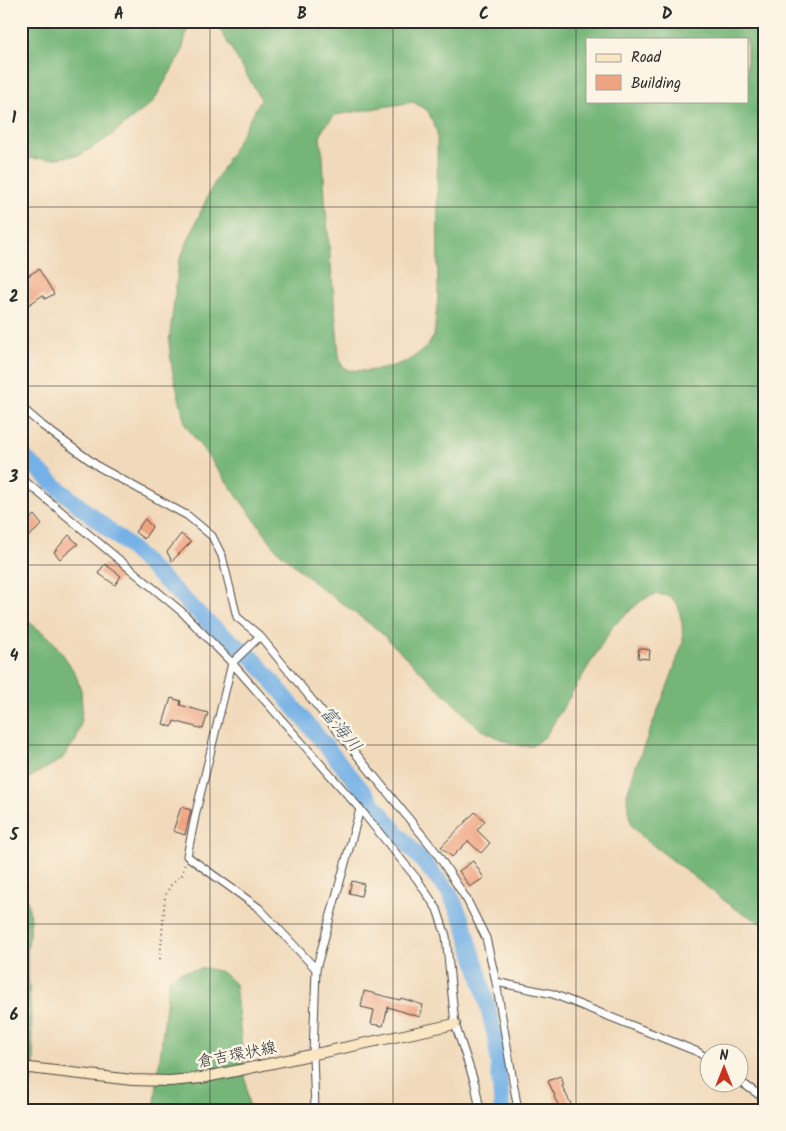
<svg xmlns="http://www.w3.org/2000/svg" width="786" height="1131" viewBox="0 0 786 1131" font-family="Kalam,'Klee One',sans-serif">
<rect width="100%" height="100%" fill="#fcf5e5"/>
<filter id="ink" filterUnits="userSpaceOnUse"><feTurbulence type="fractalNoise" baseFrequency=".02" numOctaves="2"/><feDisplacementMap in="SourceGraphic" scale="10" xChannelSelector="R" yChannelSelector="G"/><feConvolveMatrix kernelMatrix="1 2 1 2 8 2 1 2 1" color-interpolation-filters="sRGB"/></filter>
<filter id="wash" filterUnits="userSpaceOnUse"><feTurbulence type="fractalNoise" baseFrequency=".0096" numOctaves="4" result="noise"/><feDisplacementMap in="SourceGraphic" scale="20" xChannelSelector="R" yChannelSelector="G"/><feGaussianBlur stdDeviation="1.12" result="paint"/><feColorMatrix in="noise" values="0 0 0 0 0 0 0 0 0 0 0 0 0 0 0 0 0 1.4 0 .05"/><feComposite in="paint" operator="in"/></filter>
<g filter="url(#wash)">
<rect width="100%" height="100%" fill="#f1dabb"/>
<g fill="#75b678" stroke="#507052" fill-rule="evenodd">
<polygon points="21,21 189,21 182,52 153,102 109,137 80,155 50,159 21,158"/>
<path d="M215 21H284L289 23V21H765V925L734 908 645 839 632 826 628 810 627 794 636 766 671 677 683 642 682 623 678 605 670 596 656 594 642 600 613 626 545 737 532 746H522L510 743 480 729 378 630 317 585 276 549 186 426 172 369 169 342 179 261 210 191 261 99ZM587 39H747V101H587ZM413 102 428 111 437 132 438 297 434 336 426 348 408 361 383 369 366 371 348 370 342 366 339 355 325 199 323 156 320 138 323 129 335 115Z"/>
<polygon points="21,616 50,638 62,653 75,673 81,690 82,707 81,723 76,740 61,760 35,774 21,784"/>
<polygon points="21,893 27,899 31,919 27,955 32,1037 34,1060 34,1071 27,1096 21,1108"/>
<polygon points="206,968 222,972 235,984 249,1110 154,1110 169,979 180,972"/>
</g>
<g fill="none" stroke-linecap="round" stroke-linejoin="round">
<polyline stroke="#74b1e6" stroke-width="16" points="21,454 59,489 125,543 211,625 254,659 401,837 449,892 463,922 480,976 496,1040 502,1110"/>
</g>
<g id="blocks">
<g fill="#efa481">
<polygon points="39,269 54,294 45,299 43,295 21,310 21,280"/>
<polygon points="34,515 42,525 21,543 21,526"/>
<polygon points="145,519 152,527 144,539 135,532"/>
<polygon points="181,534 191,542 172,561 167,552"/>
<polygon points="69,535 78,544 60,559 54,552"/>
<polygon points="105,564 121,576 115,585 98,573"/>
<polygon points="639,648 650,650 649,659 638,658"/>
<polygon points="171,698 181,701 180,705 208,713 203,729 174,721 172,727 163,724"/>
<polygon points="181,807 191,810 185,835 173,831"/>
<polygon points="475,812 485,821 477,830 490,843 481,853 468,841 452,857 441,847"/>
<polygon points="473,861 484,878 470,887 459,871"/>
<polygon points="352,881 364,884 361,896 349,893"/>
<polygon points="364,991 400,1000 401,998 423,1005 420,1017 388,1007 383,1026 371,1024 374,1010 361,1007"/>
<polygon points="560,1076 564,1085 562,1086 574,1110 561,1110 554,1097 555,1096 548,1081"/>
</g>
</g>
</g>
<g filter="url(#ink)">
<use href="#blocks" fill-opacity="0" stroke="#494541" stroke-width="1"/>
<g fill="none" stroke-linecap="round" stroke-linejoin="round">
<defs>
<g id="minor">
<polyline points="21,407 43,426 99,467 188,516 212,536 222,556 237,617 260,636 436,852 467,900 486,938 496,982 518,1110"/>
<polyline points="21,478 182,612 232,663 360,809 417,879 437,909 446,936 455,1024 475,1084 480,1110"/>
<polyline points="260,636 232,663 196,812 187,856 259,908 316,969"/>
<polyline points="496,982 553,994 698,1052 708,1059"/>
<polyline points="738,1080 765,1099"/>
<polyline points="315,1110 313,1055 316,969 360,809"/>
</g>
<polyline id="secondary" points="21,1067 132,1080 170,1081 201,1078 240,1070 455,1024"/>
</defs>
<use href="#minor" stroke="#494541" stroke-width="9"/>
<use href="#secondary" stroke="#494541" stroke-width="12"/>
<polyline stroke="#494541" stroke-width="2" stroke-dasharray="1 4" stroke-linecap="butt" points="160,959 165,897 170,886 182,875 185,863"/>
<use href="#minor" stroke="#fff" stroke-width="7"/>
<use href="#secondary" stroke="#fbe6c3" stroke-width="10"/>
</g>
</g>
<path fill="none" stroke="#2b2b2b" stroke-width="1" stroke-opacity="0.55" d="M210 21V1110M393 21V1110M576 21V1110M21 207H765M21 386H765M21 565H765M21 745H765M21 924H765"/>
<g text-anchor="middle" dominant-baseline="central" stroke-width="5" stroke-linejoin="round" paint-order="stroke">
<g font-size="16" fill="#2b2b2b" stroke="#fcf5e5">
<text transform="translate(237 1055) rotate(-11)">倉吉環状線</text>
</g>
<g font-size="18" font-style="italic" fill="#455a6c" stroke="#fcf5e5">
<text transform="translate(340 730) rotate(50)">富海川</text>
</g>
</g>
<rect width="786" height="1131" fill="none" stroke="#fcf5e5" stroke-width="55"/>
<rect x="586" y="38" width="162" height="65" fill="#fcf5e5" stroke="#a8a49b"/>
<rect x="596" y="54" width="25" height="8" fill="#fbe6c3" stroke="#a8a49b"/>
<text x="631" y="62" font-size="15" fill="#2b2b2b">Road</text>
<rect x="596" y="75" width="25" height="15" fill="#efa481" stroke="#a8a49b"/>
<text x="631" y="88" font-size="15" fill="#2b2b2b">Building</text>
<g transform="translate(724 1068)"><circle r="24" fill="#fcf5e5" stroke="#a8a49b"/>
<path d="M0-4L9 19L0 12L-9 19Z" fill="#c8321e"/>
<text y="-8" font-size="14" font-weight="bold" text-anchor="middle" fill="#2b2b2b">N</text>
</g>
<rect x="28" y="28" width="730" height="1076" fill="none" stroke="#2b2b2b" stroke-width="2"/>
<g font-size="16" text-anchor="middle" font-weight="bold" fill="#2b2b2b">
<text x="119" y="19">A</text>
<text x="302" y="19">B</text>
<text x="484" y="19">C</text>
<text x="667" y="19">D</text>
<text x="14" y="123">1</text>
<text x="14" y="302">2</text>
<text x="14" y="482">3</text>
<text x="14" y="661">4</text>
<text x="14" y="840">5</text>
<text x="14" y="1020">6</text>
</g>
</svg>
